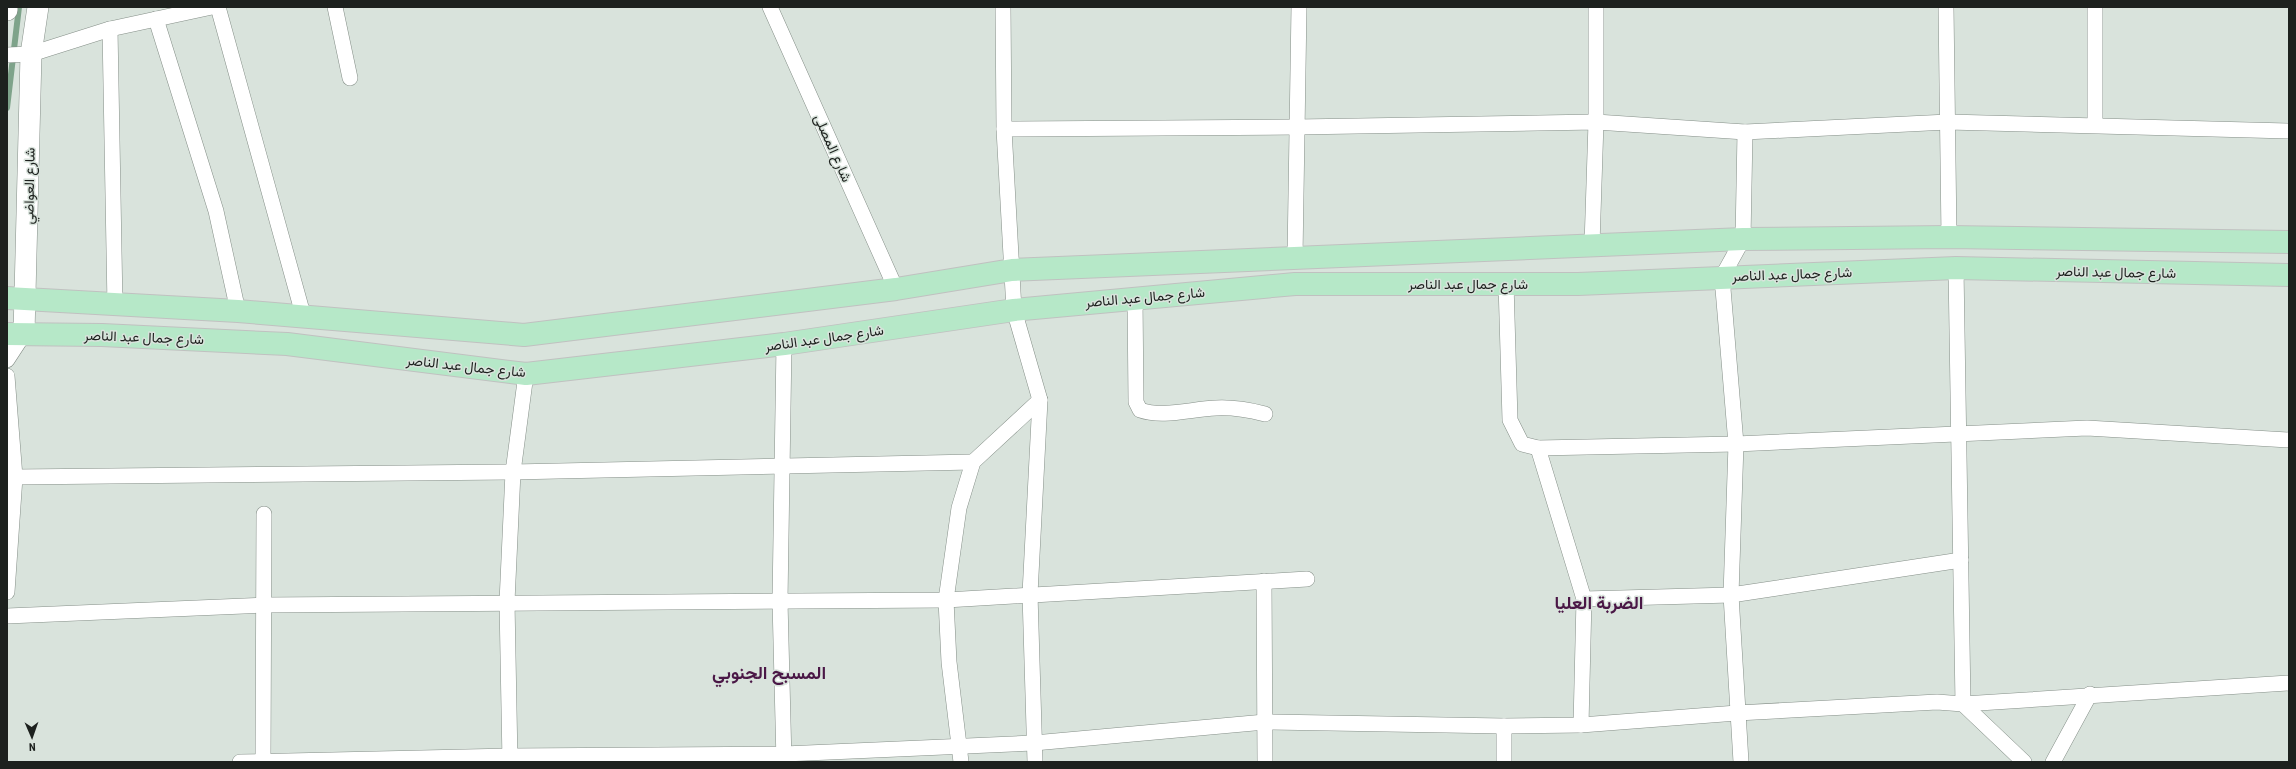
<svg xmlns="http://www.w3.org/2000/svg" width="2296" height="769" viewBox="0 0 2296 769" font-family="'Roboto Condensed',Vazirmatn,sans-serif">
<rect width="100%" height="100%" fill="#d9e3dc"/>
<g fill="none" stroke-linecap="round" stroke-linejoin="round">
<polyline stroke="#7ea38a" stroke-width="6" points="7,108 19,7"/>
<defs>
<g id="minor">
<polyline points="218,7 304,318"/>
<polyline points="335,7 350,78"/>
<polyline points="770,7 896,289"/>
<polyline points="1003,7 1004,129 1014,310 1040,400 1030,594 1035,762"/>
<polyline points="1946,7 1949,237"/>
<polyline points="2095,7 2095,125"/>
<polyline points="156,19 216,211 238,311"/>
<polyline points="110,29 115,306"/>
<polyline points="7,55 31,54 110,29 212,7"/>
<polyline points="1004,129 1297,127 1596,122 1745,132 1948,122 2289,131"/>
<polyline points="1592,245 1596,122 1596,7"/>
<polyline points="1295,257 1299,7"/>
<polyline points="1956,268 1963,704 2024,762"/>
<polyline points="1506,283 1510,420 1522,444 1538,448 1736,444 2087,428 2289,440"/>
<path d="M1135 298 1136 402 1140 410C1163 418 1191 409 1216 408 1233 407 1249 410 1265 414"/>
<polyline points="7,360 24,334"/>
<polyline points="7,376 15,477 7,592"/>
<polyline points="1538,448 1584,599 1581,725"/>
<polyline points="15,477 513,472 973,462"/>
<polyline points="1264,581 1265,762"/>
<polyline points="1584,599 1731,595 1961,560"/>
<polyline points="7,616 265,605 946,600 1307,579"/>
<polyline points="1504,726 1504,762"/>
<polyline points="263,761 264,514"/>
<polyline points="240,762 510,756 784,754 1034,743 1265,722 1504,726 1581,725 1737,713 1937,702 1963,704 2289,683"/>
<polyline points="510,762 507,602 513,472 526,374"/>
<polyline points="784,762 780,601 784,344"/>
<polyline points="961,762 949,662 946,600 959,508 973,462 1040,400"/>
<polyline points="1741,762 1731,595 1736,444 1722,277 1743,239 1745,132"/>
<polyline points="2053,762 2090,694"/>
</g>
<g id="secondary">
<polyline points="7,10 7,7"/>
<polyline points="24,334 31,54 38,7"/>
</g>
<g id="primary">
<polyline points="7,298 238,311 524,335 896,289 1012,270 1743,239 1949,237 2289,242"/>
<polyline points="7,334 102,335 287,344 526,374 784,344 1014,310 1295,284 1578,284 1956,268 2289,275"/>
</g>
</defs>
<use href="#minor" stroke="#858f88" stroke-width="16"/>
<use href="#secondary" stroke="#858f88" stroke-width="22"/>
<use href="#primary" stroke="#c0c1c0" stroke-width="24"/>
<use href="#minor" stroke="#fff" stroke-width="15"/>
<use href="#secondary" stroke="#fff" stroke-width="21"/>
<use href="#primary" stroke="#b6e8c8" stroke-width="22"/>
</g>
<g text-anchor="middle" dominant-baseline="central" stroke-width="3" stroke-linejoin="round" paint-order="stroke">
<g font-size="14" fill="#1d211e" stroke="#d9e3dc">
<text transform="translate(833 148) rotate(66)">شارع المصلى</text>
<text transform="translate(29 186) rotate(-89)">شارع العواضي</text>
<text transform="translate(2116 272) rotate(1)">شارع جمال عبد الناصر</text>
<text transform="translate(1792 274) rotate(-2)">شارع جمال عبد الناصر</text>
<text x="1468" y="284">شارع جمال عبد الناصر</text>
<text transform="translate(1145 297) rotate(-5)">شارع جمال عبد الناصر</text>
<text transform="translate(144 337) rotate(2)">شارع جمال عبد الناصر</text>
<text transform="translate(824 338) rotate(-8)">شارع جمال عبد الناصر</text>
<text transform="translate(466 366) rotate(6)">شارع جمال عبد الناصر</text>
</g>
<g font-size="18" font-weight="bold" fill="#4a1746" stroke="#d9e3dc">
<text x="1599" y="602">الضربة العليا</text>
<text x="769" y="672">المسبح الجنوبي</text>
</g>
</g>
<rect width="2296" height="769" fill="none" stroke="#1d211e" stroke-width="16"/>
<g transform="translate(32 737) rotate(178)" stroke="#d9e3dc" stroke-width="3" paint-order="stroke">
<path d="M0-3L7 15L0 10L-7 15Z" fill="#1d211e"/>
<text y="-6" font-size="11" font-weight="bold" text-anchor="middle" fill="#1d211e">N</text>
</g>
</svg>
